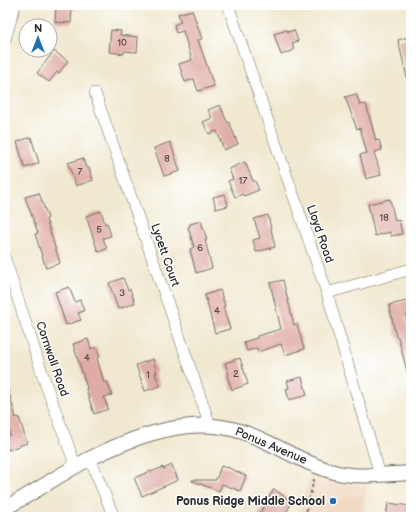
<svg xmlns="http://www.w3.org/2000/svg" width="416" height="522" viewBox="0 0 416 522" font-family="'Balsamiq Sans',sans-serif">
<rect width="100%" height="100%" fill="#fff"/>
<filter id="ink" filterUnits="userSpaceOnUse"><feTurbulence type="fractalNoise" baseFrequency=".025" numOctaves="2"/><feDisplacementMap in="SourceGraphic" scale="8" xChannelSelector="R" yChannelSelector="G"/><feConvolveMatrix kernelMatrix="1 2 1 2 8 2 1 2 1" color-interpolation-filters="sRGB"/></filter>
<filter id="wash" filterUnits="userSpaceOnUse"><feTurbulence type="fractalNoise" baseFrequency=".012" numOctaves="4" result="noise"/><feDisplacementMap in="SourceGraphic" scale="16" xChannelSelector="R" yChannelSelector="G"/><feGaussianBlur stdDeviation="0.9" result="paint"/><feColorMatrix in="noise" values="0 0 0 0 0 0 0 0 0 0 0 0 0 0 0 0 0 1.4 0 .05"/><feComposite in="paint" operator="in"/></filter>
<g filter="url(#wash)">
<rect width="100%" height="100%" fill="#f0e8cf"/>
<polygon fill="#f0d5bc" points="310,475 344,484 366,486 363,517 297,517"/>
<g id="blocks">
<g fill="#dfaba5">
<polygon points="56,5 72,5 71,23 55,22"/>
<polygon points="192,10 202,39 198,40 214,86 198,91 194,79 185,82 179,64 192,60 183,31 176,33 174,25 181,22 178,14"/>
<polygon points="111,30 121,31 120,35 138,37 137,52 124,51 124,54 109,52"/>
<polygon points="287,30 288,32 294,30 298,41 292,43 294,50 281,55 274,34"/>
<polygon points="408,37 408,39 411,38 411,78 407,78 398,40"/>
<polygon points="54,51 68,61 59,73 57,72 49,82 37,73"/>
<polygon points="356,94 360,105 366,104 376,141 379,140 382,150 374,152 381,175 366,179 360,155 367,153 360,128 357,129 345,97"/>
<polygon points="220,105 227,122 229,122 238,144 224,150 217,131 209,134 203,122 212,118 208,110"/>
<polygon points="31,137 39,163 25,168 17,142"/>
<polygon points="170,142 180,171 164,176 154,148"/>
<polygon points="83,158 86,168 89,168 93,180 76,186 68,163"/>
<polygon points="245,162 253,181 255,181 259,190 244,196 243,194 235,197 228,181 233,179 229,169"/>
<polygon points="39,193 48,218 46,219 60,263 46,268 35,234 38,233 25,197"/>
<polygon points="225,194 228,206 216,209 213,197"/>
<polygon points="390,199 395,221 399,220 402,234 391,236 390,232 375,236 368,204"/>
<polygon points="101,211 105,224 107,223 111,236 103,238 107,249 98,252 86,216"/>
<polygon points="268,215 275,247 256,252 253,240 260,238 254,219"/>
<polygon points="201,221 207,240 205,240 212,268 196,273 190,249 194,247 188,227 190,226 190,224"/>
<polygon points="123,278 128,290 130,289 135,303 118,309 109,283"/>
<polygon points="283,280 294,325 297,324 304,349 285,355 281,344 258,352 257,348 247,351 244,342 257,338 257,336 281,329 270,283"/>
<polygon points="69,287 75,302 80,300 84,311 78,313 81,320 66,325 55,292"/>
<polygon points="220,290 225,306 223,307 230,329 215,333 205,295"/>
<polygon points="411,300 411,314 406,316 411,340 411,375 408,375 398,337 396,337 389,305"/>
<polygon points="88,339 91,349 96,347 100,357 97,358 104,383 107,381 112,395 104,397 108,409 94,414 86,389 87,388 73,344"/>
<polygon points="240,358 248,384 232,390 227,376 229,375 225,363"/>
<polygon points="153,359 157,373 155,373 160,386 145,391 136,365"/>
<polygon points="302,377 307,395 289,400 286,389 289,388 287,381"/>
<polygon points="5,389 8,389 16,418 19,417 27,443 8,450 5,438 10,435 5,419"/>
<polygon points="172,465 178,480 142,496 134,478 151,471 151,472 163,467 163,469"/>
<polygon points="221,466 227,468 227,467 246,476 240,491 222,484 219,491 192,481 192,480 216,480"/>
<polygon points="274,489 292,502 288,509 283,517 257,517 268,501 267,500"/>
<polygon points="388,503 411,506 411,517 386,517"/>
</g>
</g>
</g>
<g filter="url(#ink)">
<use href="#blocks" fill-opacity="0" stroke="#706d64" stroke-width="1"/>
<g fill="none" stroke-linecap="round" stroke-linejoin="round">
<defs>
<g id="minor">
<polyline points="228,5 327,293 380,475"/>
<polyline points="5,40 15,5"/>
<polyline points="95,93 210,425"/>
<polyline points="5,259 46,385 76,467"/>
<polyline points="327,293 411,269"/>
<polyline points="90,459 114,517"/>
</g>
<path id="tertiary" d="M5 508C34 493 60 474 89 459 130 438 186 417 232 429 269 438 301 464 338 473 361 478 388 474 411 473"/>
</defs>
<use href="#minor" stroke="#706d64" stroke-width="12"/>
<use href="#tertiary" stroke="#706d64" stroke-width="16"/>
<polyline stroke="#706d64" stroke-width="2" stroke-dasharray="3 3" stroke-linecap="butt" points="305,517 314,479"/>
<use href="#minor" stroke="#fff" stroke-width="11"/>
<use href="#tertiary" stroke="#fff" stroke-width="14"/>
</g>
</g>
<circle fill="#1f6fb2" stroke="#fff" stroke-width="1.5" cx="333" cy="501" r="4"/>
<g text-anchor="middle" dominant-baseline="central" stroke-width="3" stroke-linejoin="round" paint-order="stroke">
<g font-size="10" fill="#584b4a">
<text x="122" y="43">10</text>
<text x="167" y="159">8</text>
<text x="80" y="172">7</text>
<text x="243" y="181">17</text>
<text x="384" y="218">18</text>
<text x="99" y="230">5</text>
<text x="200" y="248">6</text>
<text x="122" y="293">3</text>
<text x="217" y="311">4</text>
<text x="87" y="358">4</text>
<text x="236" y="374">2</text>
<text x="148" y="375">1</text>
</g>
<g font-size="12" fill="#2b2b2b" stroke="#fff">
<text transform="translate(320 234) rotate(71)">Lloyd Road</text>
<text transform="translate(165 255) rotate(71)">Lycett Court</text>
<text transform="translate(52 359) rotate(71)">Cornwall Road</text>
<text transform="translate(271 446) rotate(23)">Ponus Avenue</text>
</g>
<g font-size="12" font-weight="bold" fill="#2b2b2b" stroke="#fff" text-anchor="end">
<text x="325" y="501">Ponus Ridge Middle School</text>
</g>
</g>
<rect width="416" height="522" fill="none" stroke="#fff" stroke-width="20"/>
<g transform="translate(38 38)"><circle r="19" fill="#ffffff" stroke="#aaaaaa"/>
<path d="M0-3L7 15L0 10L-7 15Z" fill="#1f6fb2"/>
<text y="-6" font-size="11" font-weight="bold" text-anchor="middle" fill="#2b2b2b">N</text>
</g>
</svg>
